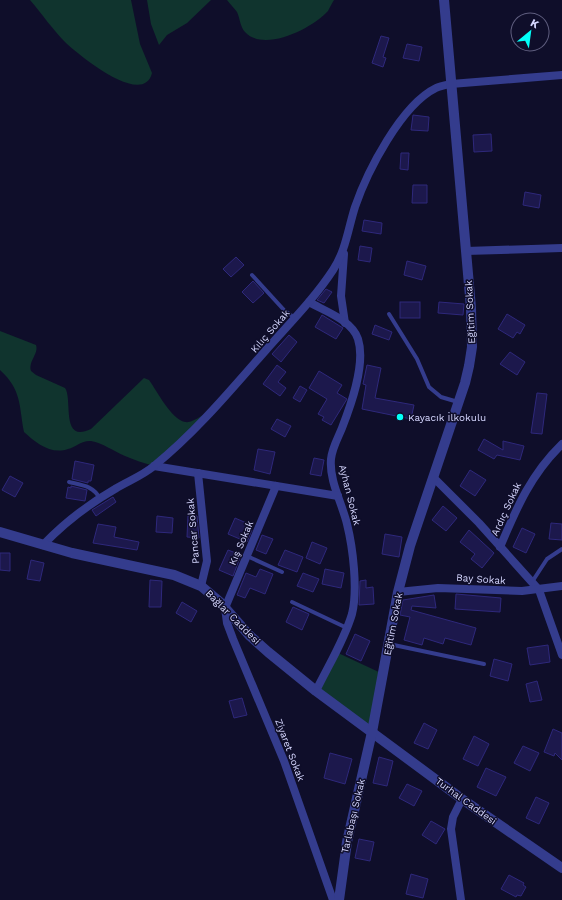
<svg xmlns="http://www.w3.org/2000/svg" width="562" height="900" viewBox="0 0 562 900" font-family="'Work Sans',sans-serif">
<rect width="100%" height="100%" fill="#0f0e2a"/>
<g fill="#10342e">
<path d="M30 0H131L140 44 152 73C143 108 79 55 66 43 53 30 42 14 30 0Z"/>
<polygon points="147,0 211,0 187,23 167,35 159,45 151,24"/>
<path d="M227 0H334C332 3 330 7 328 11 313 28 264 53 245 32 240 27 240 18 237 12 234 8 230 4 227 0Z"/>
<path d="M0 331 36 345C39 354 28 361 31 371L36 375 65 388C73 399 60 444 91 429L144 378 149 380C157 391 171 419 185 422 191 423 198 418 203 415L154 466C144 463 134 460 125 456 113 451 103 443 91 441 82 440 76 447 68 449 51 455 36 443 24 432 19 406 22 390 0 370Z"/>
<polygon points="336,652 383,674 372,732 316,691"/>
</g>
<g fill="#1c184c" stroke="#2e287b">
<polygon points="381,36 389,38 383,57 386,58 383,67 372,63"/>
<polygon points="407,44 422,47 419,61 403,58"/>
<polygon points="413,115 429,117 428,131 411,130"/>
<polygon points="491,134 492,151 474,152 473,135"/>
<polygon points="401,153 409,153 408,170 400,169"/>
<polygon points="413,185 427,185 427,203 412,203"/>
<polygon points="525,192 541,195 539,208 523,205"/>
<polygon points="364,220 382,223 381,234 362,231"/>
<polygon points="360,246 372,248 370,262 358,260"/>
<polygon points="236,257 244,265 231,277 223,269"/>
<polygon points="407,261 426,266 422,280 404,275"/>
<polygon points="253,281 264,293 253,303 242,292"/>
<polygon points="326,289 332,292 324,303 317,300"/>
<rect x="400" y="302" width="20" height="16"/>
<polygon points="439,302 464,304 463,315 438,313"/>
<polygon points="507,314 525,325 520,334 517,332 513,338 498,329"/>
<polygon points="322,315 343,328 336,339 315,327"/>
<polygon points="375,325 392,332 389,340 372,334"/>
<polygon points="289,335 297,342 281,362 272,354"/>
<polygon points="510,352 525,362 517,375 500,364"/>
<polygon points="277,365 286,372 278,382 286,388 280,396 263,384"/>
<polygon points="367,365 381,368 375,398 414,405 411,419 362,409 366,385 363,384"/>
<polygon points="319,371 342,385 337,393 347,399 331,425 322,420 324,417 318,414 327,399 309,388"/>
<polygon points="300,386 307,390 300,402 293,398"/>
<polygon points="537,393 547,394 542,434 531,433"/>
<polygon points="277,419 291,426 285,437 271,429"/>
<polygon points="484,439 503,450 503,441 524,446 520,460 497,455 494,459 478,450"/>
<polygon points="258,449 275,452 270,474 254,470"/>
<polygon points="314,458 324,460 321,476 310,474"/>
<polygon points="75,461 94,465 91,481 88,481 88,483 72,479"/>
<polygon points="470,470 486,480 475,496 460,486"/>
<polygon points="10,476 23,483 15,497 2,490"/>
<polygon points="71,486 87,490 85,501 66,498 68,487 71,488"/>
<polygon points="113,497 116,502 96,516 92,510"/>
<polygon points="443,506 457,518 446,531 432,520"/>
<polygon points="188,515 197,516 199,538 187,537"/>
<polygon points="157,516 173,518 172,533 156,532"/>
<polygon points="235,518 251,525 249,529 252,530 247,542 228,534"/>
<polygon points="551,523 562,524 562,540 549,539"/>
<polygon points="98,524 116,527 114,537 139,542 137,550 93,543"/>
<polygon points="522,528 535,534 526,553 513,547"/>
<polygon points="469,530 494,553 482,568 471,559 475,554 460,542"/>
<polygon points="385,534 402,537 399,557 382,554"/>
<polygon points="262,535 273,539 266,554 256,550"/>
<polygon points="312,542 327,548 320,564 306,558"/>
<polygon points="228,550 241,555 233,576 219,570"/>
<polygon points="285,550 303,557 297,572 278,565"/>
<polygon points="0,553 10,553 10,571 0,570"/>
<polygon points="31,560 44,563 40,581 27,579"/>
<polygon points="260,569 273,574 265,594 250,588 245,598 237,595 246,573 256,577"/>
<polygon points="325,569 344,573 341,588 322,584"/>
<polygon points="303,573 319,579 313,592 297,586"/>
<polygon points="150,580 162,581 161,607 149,607"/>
<polygon points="366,580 366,588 373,587 374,604 359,605 360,581"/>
<polygon points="456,594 501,598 500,612 455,609"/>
<polygon points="434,595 436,608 412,606 411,610 476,628 471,645 445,638 443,644 424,638 422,645 404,640 410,617 400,615 403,600"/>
<polygon points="182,602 197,611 191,622 176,613"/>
<polygon points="293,607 309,614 302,630 286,622"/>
<polygon points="355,634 370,641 361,661 346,654"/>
<polygon points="548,645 550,662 530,665 527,648"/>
<polygon points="494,659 512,664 508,681 490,676"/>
<polygon points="537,681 542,700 530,702 526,684"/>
<polygon points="242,698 247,715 234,718 229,701"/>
<polygon points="424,723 437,730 428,749 414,743"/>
<polygon points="553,729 562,733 562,760 555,753 554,756 544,752"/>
<polygon points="474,736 489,744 478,766 463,759"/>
<polygon points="523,746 539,753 530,771 514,763"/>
<polygon points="330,753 352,759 345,784 324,778"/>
<polygon points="379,757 393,761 387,786 373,783"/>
<polygon points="486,768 506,777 496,796 477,787"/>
<polygon points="407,784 422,791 414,806 399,798"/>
<polygon points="536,797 549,803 539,824 526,818"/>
<polygon points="431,821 445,829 436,844 422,835"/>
<polygon points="359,839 374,842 370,861 355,858"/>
<polygon points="411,874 428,879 423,898 406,894"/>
<polygon points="509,875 524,883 523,885 526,887 521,896 517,895 516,897 501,889"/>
</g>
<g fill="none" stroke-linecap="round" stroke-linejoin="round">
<g stroke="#343c8d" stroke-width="4">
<polyline points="252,275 284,310 295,318"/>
<polyline points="389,314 417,359 429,387 441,397 458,402"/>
<path d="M69 482C82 485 94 486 100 499"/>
<polyline points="247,556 282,572"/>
<polyline points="532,582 547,559 562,549"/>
<polyline points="292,602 347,628"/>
<polyline points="389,644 484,664"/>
</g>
<g stroke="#343c8d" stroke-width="8">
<polyline points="466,251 562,248"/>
<polyline points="344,254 341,296 345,323"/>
<path d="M309 302C324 311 352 320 358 339 366 364 351 405 342 428 338 438 332 448 331 459 329 481 342 503 347 524 353 548 358 590 352 614 344 641 328 666 316 691"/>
<polyline points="154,466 338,496"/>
<polyline points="198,473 207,561 201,586"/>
<polyline points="433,477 479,523 539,590 562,655"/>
<polyline points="276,486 225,608 227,623 233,639 284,761 333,900"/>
<path d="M43 545C64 523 89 504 115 489 128 481 142 476 154 466 195 433 231 390 266 350 289 324 314 299 333 270 346 250 348 229 355 207 367 172 401 105 436 88 440 86 446 85 451 84L562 75"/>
<path d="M500 547C517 507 531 474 562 444"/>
<polyline points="398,592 438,588 522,591 562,586"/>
<polyline points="461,900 451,829 453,817 462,799"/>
</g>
<g stroke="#343c8d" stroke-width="10">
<polyline points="0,532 72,553 174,575 201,586 220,602 249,635 268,652 316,691 462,799 562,868"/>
<polyline points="339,900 347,842 372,732 398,592 410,546 465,383 469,366 472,347 471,308 444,0"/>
</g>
</g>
<circle fill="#02fff8" stroke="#0f0e2a" stroke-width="1.5" cx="400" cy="417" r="4"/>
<g text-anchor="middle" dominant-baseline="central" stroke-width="3" stroke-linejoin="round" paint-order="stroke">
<g font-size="10" fill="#d6d7ff" stroke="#0f0e2a">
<text transform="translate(470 312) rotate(-93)">Eğitim Sokak</text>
<text transform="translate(270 331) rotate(-49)">Kılıç Sokak</text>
<text transform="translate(350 495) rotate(76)">Ayhan Sokak</text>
<text transform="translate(506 509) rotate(-65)">Ardıç Sokak</text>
<text transform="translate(193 531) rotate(-95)">Pancar Sokak</text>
<text transform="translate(241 543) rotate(-67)">Kış Sokak</text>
<text transform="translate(481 579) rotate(4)">Bay Sokak</text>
<text transform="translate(233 617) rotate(45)">Bağlar Caddesi</text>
<text transform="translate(393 624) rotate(-79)">Eğitim Sokak</text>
<text transform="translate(290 750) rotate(69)">Ziyaret Sokak</text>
<text transform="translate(466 801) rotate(36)">Turhal Caddesi</text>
<text transform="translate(353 816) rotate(-77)">Tarlabaşı Sokak</text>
</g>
<g font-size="10" fill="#d6d7ff" stroke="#0f0e2a" text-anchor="start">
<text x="408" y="417">Kayacık İlkokulu</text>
</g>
</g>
<g transform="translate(530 32) rotate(29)"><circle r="19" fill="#0f0e2a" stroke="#5f5e7f"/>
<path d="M0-3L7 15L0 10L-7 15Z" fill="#02fff8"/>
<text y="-6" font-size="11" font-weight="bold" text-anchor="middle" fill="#d6d7ff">K</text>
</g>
</svg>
